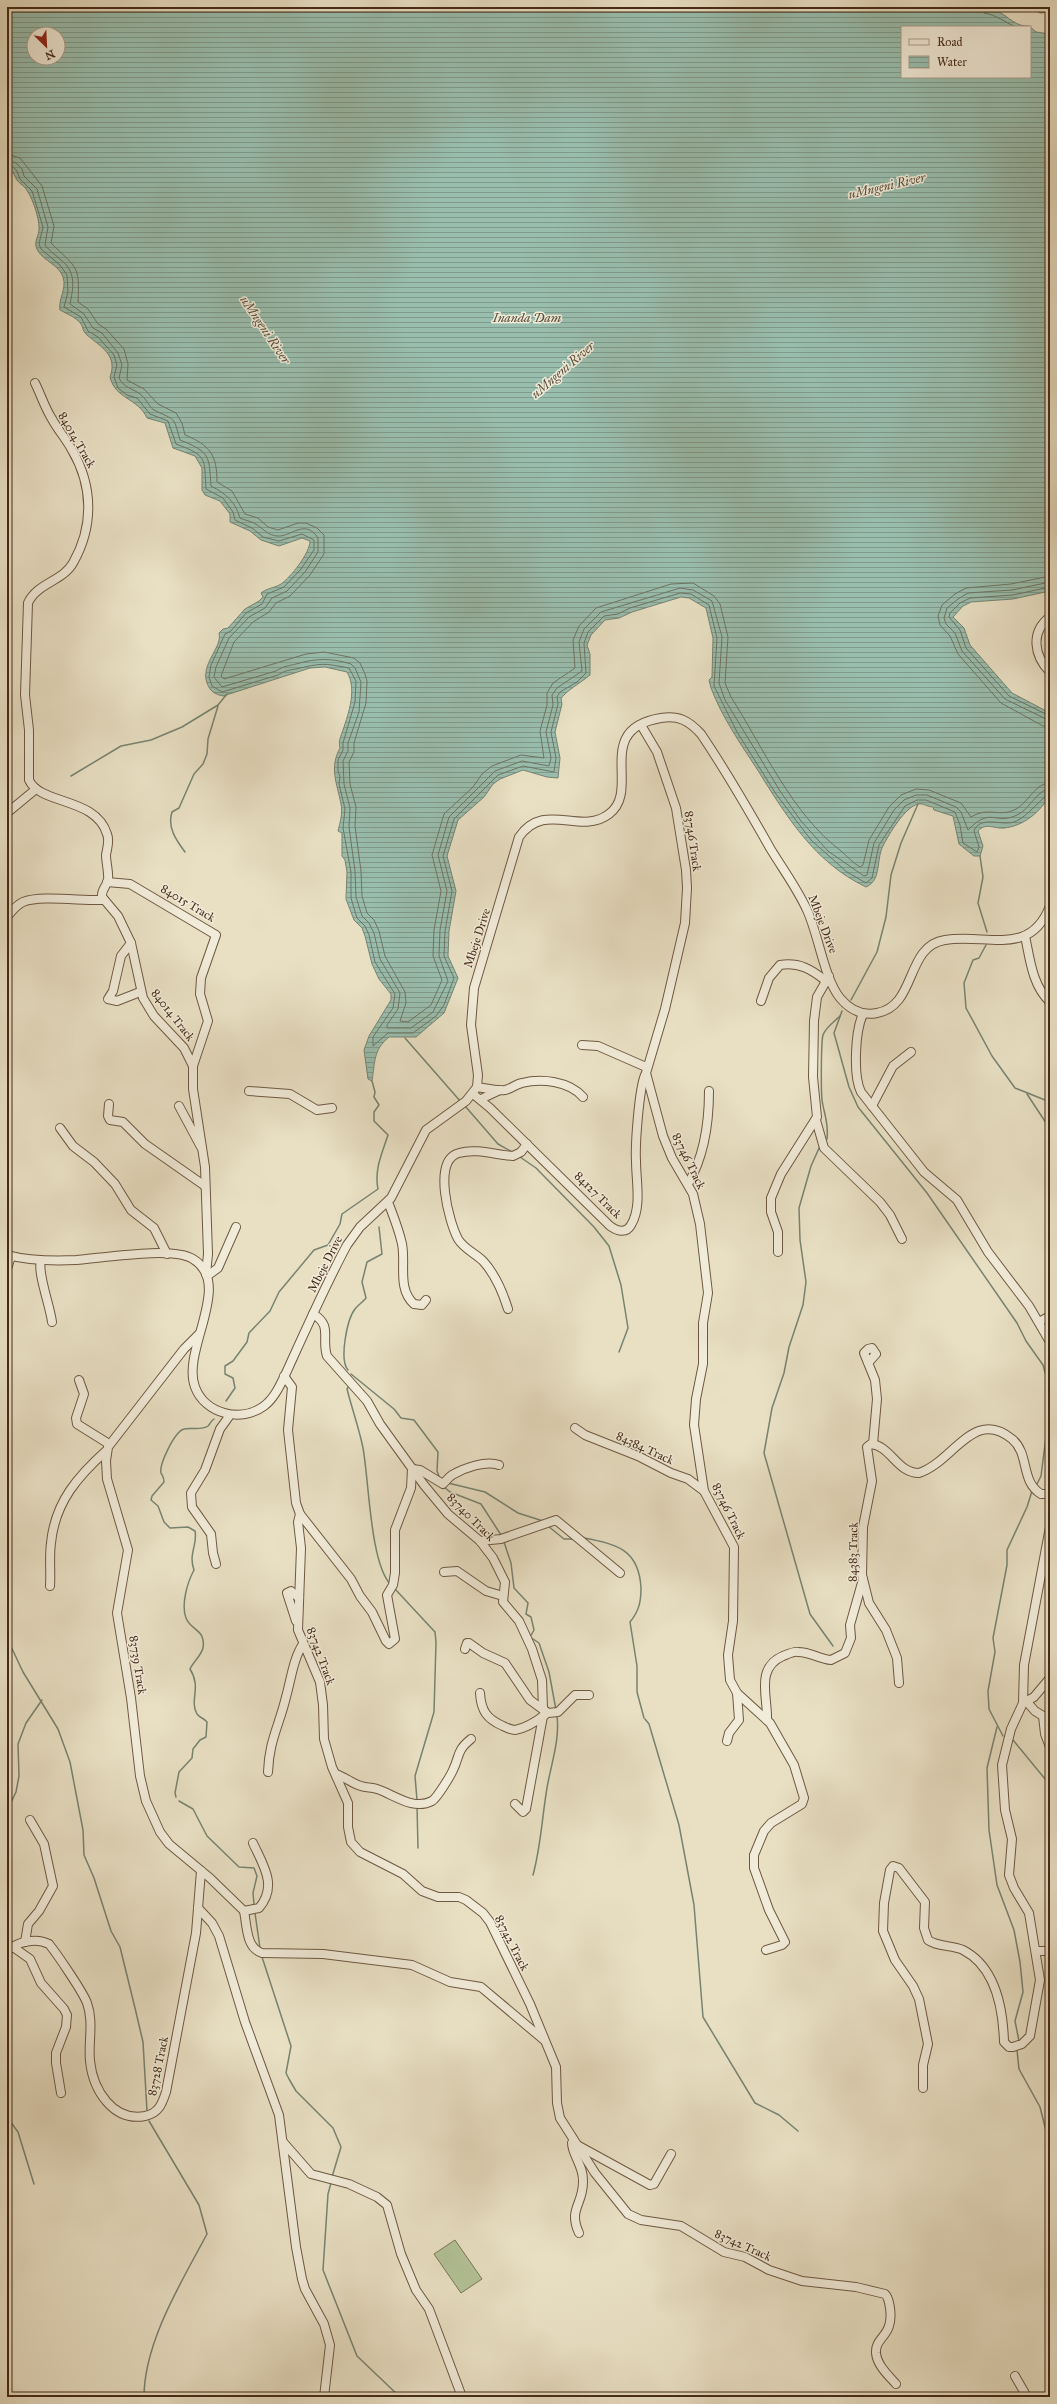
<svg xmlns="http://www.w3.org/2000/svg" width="1057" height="2404" viewBox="0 0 1057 2404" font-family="'IM FELL Great Primer',serif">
<defs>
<pattern id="forest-firs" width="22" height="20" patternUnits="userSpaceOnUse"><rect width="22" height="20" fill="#b3c397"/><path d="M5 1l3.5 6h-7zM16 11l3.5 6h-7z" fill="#939f7a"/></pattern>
<pattern id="water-rules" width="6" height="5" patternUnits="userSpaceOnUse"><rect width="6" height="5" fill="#99beae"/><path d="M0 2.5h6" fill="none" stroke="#7f9b8d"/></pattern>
</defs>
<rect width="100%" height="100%" fill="#e9e0c4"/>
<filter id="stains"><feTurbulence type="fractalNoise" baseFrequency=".005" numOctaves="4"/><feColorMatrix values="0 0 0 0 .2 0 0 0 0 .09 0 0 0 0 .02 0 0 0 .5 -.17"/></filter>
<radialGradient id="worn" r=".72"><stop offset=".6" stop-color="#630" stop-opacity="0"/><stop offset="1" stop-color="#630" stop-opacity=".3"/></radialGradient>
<polygon fill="#b3c397" stroke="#7c7657" points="455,2240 482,2279 461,2293 434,2254"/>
<polygon fill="url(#forest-firs)" stroke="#7c7657" points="1018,7 1050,7 1050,12 1040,13 1034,9"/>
<path fill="url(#water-rules)" stroke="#778372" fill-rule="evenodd" d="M7 7H984C987 10 994 10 999 12 1009 17 1016 27 1029 26L1036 32 1050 34V591L1013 599 971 602 963 606 953 617 964 628 970 645 1012 693 1050 713V795C1040 812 1024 826 1004 828 994 829 986 822 978 831L983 846 980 856H974L959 844 953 816 934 810 933 807C927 807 924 803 918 804 905 807 889 834 883 846 876 859 882 880 866 887 814 862 787 817 757 769 740 743 722 717 711 688L709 680 712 677 713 638 706 608 689 598 681 597 632 612 619 618 605 620 591 635 587 645 590 654V675C583 681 563 693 561 699L562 704 555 732 560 758 558 778 547 777 523 770 500 779 493 784 484 797 458 820 447 856 456 891 449 931 448 956 458 978 444 1013 416 1037H389C373 1050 375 1063 372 1081L368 1079 364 1050 369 1036 391 1000V994L379 979 372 964 365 936 362 928 354 920 346 899 347 872 345 860 342 856V833L338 831C340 823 343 813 341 804 337 783 329 768 340 748 338 741 341 736 343 730 349 712 357 689 347 672L325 667 310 668 223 696C214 694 210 691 207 683 200 664 223 647 219 633L223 629 228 628 245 609 259 601 263 597 261 593C267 588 275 588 281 584 291 577 310 553 310 541L302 538 279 546 261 540 250 531 230 522V514L220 501 205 495 202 490V468L195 456 173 448 165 423 147 418C138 398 115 399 110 377 118 355 101 347 87 335 83 332 83 327 81 324 76 317 67 314 60 310 58 299 67 289 63 277 59 265 44 261 38 251 32 242 40 236 39 227 39 218 33 200 28 192 24 184 17 184 14 174L7 169ZM902 27H1030V77H902ZM34 34H58V58H34Z"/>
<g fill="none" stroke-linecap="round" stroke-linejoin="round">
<g stroke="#6f7462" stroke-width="1">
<path d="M981 7 984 13C997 15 1004 22 1016 27"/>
<path d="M7 154 20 158 42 186 54 226 51 243C76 268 80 264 78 302L88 309 98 324 106 329 124 349 128 364 127 380 144 389 158 404 176 413 182 423 185 435C210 445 217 455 217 482L232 491 245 514 258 518 268 527 278 530 298 523H306L317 528 324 535V554L310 575 290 596 276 603 269 612 253 622 234 642 221 676 224 679 306 654 324 652 354 658 360 663 365 674 367 681 366 703 354 743V752L349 762 350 784 356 807 355 826 361 871 362 896 367 913 374 920 379 931 385 956 405 992 406 1003 400 1021 408 1022 431 1005 442 980 433 956 434 930 441 891 432 855 444 814 473 787 482 774 492 766 521 755 544 758 540 731 547 705V693L553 683 575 668 573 640 579 626 596 608 671 584 693 583 714 596 720 604 728 637 725 683 731 697C764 749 792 814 841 851 848 857 853 863 860 867L863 865 869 840 889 807 901 795 916 789 929 790 961 803 971 817C989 806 1000 818 1016 809 1029 802 1035 783 1050 783"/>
<path d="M7 160 16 163 22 169 24 176 37 189 48 227 45 245C49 251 56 255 61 260 77 272 73 289 70 304L84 314 93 328 102 333 118 353 122 365 119 378C124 388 132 388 140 394 146 398 149 407 154 410 176 421 173 415 180 440 210 452 209 455 211 486 226 494 235 501 240 518 244 520 250 521 254 523 263 528 268 536 278 536 291 537 305 518 318 538V552L305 572 287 591 272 598 265 608 249 617 229 638 216 667 214 677 222 687 276 671C283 666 289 666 296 664 316 658 332 658 351 664L355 668 361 682 359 712 348 743V751L343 761 344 784 350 808 349 827 355 871 356 897 362 916 369 923 374 933 380 959 400 993 398 1009 387 1025V1028H411L433 1012 448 981 439 956 440 930 447 891 438 855 449 817 495 771 522 761 549 766 551 758 546 732 553 705 552 695 557 688 582 671 579 642 584 629 601 612 680 588 693 590 712 601 722 637 719 683 725 700 780 791 801 821 828 851 864 876 867 875 874 843 894 810 904 800 916 795H927L956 807 961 812 968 830C992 805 995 827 1019 814 1030 808 1038 789 1050 789"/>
<path d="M7 165 12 166 17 171 20 179 32 191 43 227 39 244 41 249 60 265 67 275 68 292 64 307 81 317 88 331 98 337 114 355 117 365 114 377 118 388 127 395 137 398 150 414 168 421 176 444C208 456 204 458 206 489L223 498 233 512 235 520 252 528 263 537 279 541 302 534 314 540V550L301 569 284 587 267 594 262 604 246 613 231 631 225 634 211 665 209 677 212 686 222 692 278 675C284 671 289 670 296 669 322 663 323 663 349 668L356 681 355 702 343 743V750L338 760V771L340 777 339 784 345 809 343 828 351 872V898L357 918 365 926 369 935 375 962 395 994 393 1008 373 1037V1046L388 1033H413L436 1016 444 1005 454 978 444 956 445 931 452 891 443 856 454 819 498 775 523 766 554 772 556 758 551 732 558 704 557 697 560 692 577 682 586 673 584 643 588 632 604 616 618 614 630 608 680 593 691 594 709 605 717 638 714 686 737 732 776 794 811 840 847 872 866 883 872 878 879 845 905 806 917 800H926L955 812 960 825 963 843 977 852 979 847 974 831C980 815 1001 826 1014 822 1027 818 1044 794 1050 794"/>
<polyline points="1050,576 1011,584 966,588 955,594 942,605 938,616 940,625 950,636 958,654 1001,703 1043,726 1050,727"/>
<polyline points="1050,582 1012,590 968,593 958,599 947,608 944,618 946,624 955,633 962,651 1005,699 1050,721"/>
<polyline points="1050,587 1013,595 970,598 960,603 950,613 949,617 960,630 966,648 1009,696 1050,716"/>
</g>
<g stroke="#778372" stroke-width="1.5">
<polyline points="71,776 121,746 151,740 182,727 218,705 227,694"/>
<path d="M185 852C176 840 167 827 172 812L179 808 194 774 203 764 207 754 208 739 218 706"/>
<polyline points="980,856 983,877 978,903 987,932"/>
<polyline points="986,945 979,958 973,960 964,983 966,1008 992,1056 1015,1088 1050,1102"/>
<polyline points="851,1000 877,952 886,917 891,875 901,843 918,804"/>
<polyline points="842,1011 834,1033 849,1087 858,1107 927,1193 1017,1323 1026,1341 1043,1365 1050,1390"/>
<polyline points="405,1038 461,1102"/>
<polyline points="1027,1094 1050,1129"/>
<polyline points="465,1106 498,1144 514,1153"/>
<path d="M827 1139C829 1123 824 1114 822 1100 821 1090 821 1042 823 1035 826 1027 834 1022 840 1016"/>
<polyline points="820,1146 811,1166 799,1208 800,1240 806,1282 803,1305 789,1347 784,1373 772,1408 764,1453 810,1614 833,1646"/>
<polyline points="520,1157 536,1168 594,1227 609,1246 621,1285 628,1328 619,1352"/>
<path d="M348 1370C339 1360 347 1319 355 1309 358 1305 363 1302 366 1298L362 1282 367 1262 382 1254 379 1227"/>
<polyline points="351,1374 394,1409 401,1418 414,1420 438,1452 437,1471 440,1479"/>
<path d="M349 1386 347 1389C352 1409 359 1428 363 1448 369 1480 370 1564 391 1585"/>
<path d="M226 1401 235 1388 233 1378 225 1374V1366L233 1361 247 1342 249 1333 270 1311 279 1292 314 1250 328 1245 340 1224 342 1214 378 1189C374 1170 382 1153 388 1135L374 1121V1112L379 1105 374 1097 375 1092 372 1081"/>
<polyline points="448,1483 485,1492 518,1513 543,1521"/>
<polyline points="1036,1486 1041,1476 1050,1405"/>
<polyline points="444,1487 450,1492 481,1504 501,1535"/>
<polyline points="548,1526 564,1539 573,1539"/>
<path d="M584 1538C616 1544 639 1549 641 1588 641 1602 639 1611 630 1622L637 1666V1692L644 1718"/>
<polyline points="504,1542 511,1563 514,1588 528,1603 526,1614 531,1617 534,1630 530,1637 539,1643 549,1672 556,1710"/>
<polyline points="395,1589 435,1632 436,1642 434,1712 415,1776 417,1800"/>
<polyline points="7,1638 23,1672 58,1729 70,1762 83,1830 84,1855 94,1878 111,1931 120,1947 135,2008 143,2042 147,2111"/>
<polyline points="645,1719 649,1724 679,1825 694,1905 703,2017 755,2103 779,2115 798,2131"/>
<polyline points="997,1727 987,1768 989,1830 997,1885 1014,1930 1020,1962 1023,1992 1015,2021 1019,2041"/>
<polyline points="1003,1736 989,1709 988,1691 995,1652 993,1638 1007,1565 1007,1550 1027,1507 1032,1491"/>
<polyline points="1013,1740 1050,1785"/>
<path d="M176 1797 175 1793 179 1772 192 1758 193 1749 200 1740 206 1737 207 1722C204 1718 200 1718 197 1714 189 1700 202 1688 190 1669 193 1662 201 1656 203 1648 206 1629 191 1631 186 1618 181 1605 187 1583 194 1570 188 1553 198 1545 195 1531L188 1527 170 1528 164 1522 158 1506 151 1500 152 1496 164 1482C164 1477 163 1477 161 1473 159 1465 174 1432 184 1429 190 1427 201 1431 208 1426 210 1424 211 1421 214 1419"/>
<polyline points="179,1801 193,1809 207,1836 239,1867 254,1868 257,1876 253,1893 254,1904"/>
<polyline points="417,1806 418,1848"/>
<polyline points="7,1811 16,1792 19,1776 18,1744 26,1723 42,1700"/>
<path d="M533 1875C541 1846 542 1817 547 1788 551 1764 560 1740 557 1716"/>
<polyline points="255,1913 260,1948"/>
<polyline points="262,1957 291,2046 286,2073 289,2079 296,2091 333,2128 341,2147 332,2177"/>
<polyline points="1017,2050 1019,2069 1040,2107 1050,2147"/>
<polyline points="7,2117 18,2132 34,2184"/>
<polyline points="331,2183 328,2194 323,2270 357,2356 400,2397"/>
<path d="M144 2397C144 2342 182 2281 207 2234L199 2205 149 2121"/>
</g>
<defs>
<g id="minor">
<path d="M35 383C41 395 45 408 52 419 58 430 66 439 72 450 93 486 94 526 73 563 63 581 37 583 28 603L25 695 29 730V780C40 805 96 797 107 834 110 841 107 848 106 855 106 863 109 872 108 880 107 886 101 889 102 897L118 916 131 943 143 998 154 1016 184 1048 193 1066V1089L205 1167 208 1254 206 1274"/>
<path d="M1050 617C1030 632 1034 656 1050 672"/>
<polyline points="641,725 657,752 676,808 686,870 687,888 685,923 665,1009 646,1073 663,1136 672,1158 693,1194 700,1224 708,1293 703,1323 703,1364 696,1399 694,1425 704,1491 734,1547 733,1621 728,1655 730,1680 737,1693 770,1723 794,1765 804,1798 802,1804 771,1823 764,1831 754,1855 754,1868 769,1910 785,1942 782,1945 766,1950"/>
<polyline points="7,813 36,789"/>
<polyline points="107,882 130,884 216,935 201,978 200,994 208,1021 193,1066"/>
<path d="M7 917C12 911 16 905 23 902 40 895 82 901 104 900"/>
<path d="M1025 936C1030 959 1032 985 1050 1002"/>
<polyline points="131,943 121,956 113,991 108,999 117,1001 140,992"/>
<path d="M761 1001 769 978 780 965C799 962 811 969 826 981"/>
<path d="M863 1014C855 1031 853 1076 861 1092L924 1172 957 1200 988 1252 1029 1306 1050 1342"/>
<polyline points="582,1045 598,1046 646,1067"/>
<path d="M477 1087C485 1088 496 1091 505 1090 511 1089 516 1084 522 1083 541 1078 569 1081 583 1097"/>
<polyline points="249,1091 290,1094 317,1110 332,1108"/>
<path d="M473 1094 490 1108 610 1226C617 1231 626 1234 631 1225 642 1207 636 1181 636 1161 635 1145 639 1089 645 1075"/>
<polyline points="481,1099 500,1090"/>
<polyline points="109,1104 108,1116 110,1120 123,1122 145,1144 205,1186"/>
<polyline points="179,1106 201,1147"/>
<polyline points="872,1106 893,1066 911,1052"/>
<polyline points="816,1120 824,1148 880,1202 890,1215 902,1239"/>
<polyline points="60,1128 73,1146 94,1162 115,1184 131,1210 154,1228 167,1254"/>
<path d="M688 1184C705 1155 709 1123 709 1091"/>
<path d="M388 1202C393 1215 399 1230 402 1244 406 1263 397 1289 414 1304L422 1305 426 1300"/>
<polyline points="778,1252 778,1232 771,1212 771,1198 781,1174 817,1117 813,1077 814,1021 817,997 829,976"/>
<path d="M7 1255C30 1261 53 1261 76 1260 103 1258 172 1246 193 1259 234 1284 181 1350 195 1387 205 1414 241 1423 264 1406 275 1398 281 1383 287 1371 306 1329 325 1286 347 1245L360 1227 391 1198 426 1130 466 1101 477 1087 478 1075 471 1025 474 988 519 837C545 800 580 836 609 814 642 790 592 729 661 718 679 715 689 721 701 734 726 771 748 809 770 848 782 868 797 888 807 910 819 936 824 978 840 998 850 1010 862 1016 877 1013 917 1006 905 946 945 940 986 933 1030 958 1050 906"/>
<path d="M41 1260C37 1273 50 1305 52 1322"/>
<polyline points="7,1269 11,1256"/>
<polyline points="207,1276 218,1268 236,1227"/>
<path d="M508 1309C503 1293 495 1274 483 1261 475 1253 464 1249 458 1239 449 1222 432 1160 459 1153 476 1148 496 1155 513 1156L521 1152 527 1144"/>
<path d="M313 1314C333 1326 321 1337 327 1356L367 1401 380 1424 424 1485 448 1514 480 1541 493 1558 505 1582 503 1602 519 1621 532 1649 542 1680 543 1709 548 1713 558 1712 575 1695H589"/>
<polyline points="1039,1322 1050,1316"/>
<path d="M199 1334 184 1349 108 1447 106 1461 107 1479 128 1550 117 1613 131 1698 140 1776 146 1801 160 1832 169 1844 210 1878 244 1911 259 1908C278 1886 263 1865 253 1843"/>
<polyline points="868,1363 876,1354 872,1348 868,1349 864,1353 875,1380 877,1399 873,1444"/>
<path d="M284 1376 292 1387 288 1430 296 1503 300 1514 298 1522 301 1548 298 1630 320 1682 323 1705 324 1739 332 1767 348 1803V1827L351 1842 360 1852 403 1874 422 1891 438 1897H459L466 1900 483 1913 490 1922 530 2004 556 2067 557 2103 560 2118 595 2173 628 2214 641 2220 681 2226 724 2252 745 2257 769 2270 802 2281 856 2287 885 2294C889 2298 889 2303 890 2308 894 2337 875 2336 876 2353 877 2365 888 2375 896 2384"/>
<polyline points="79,1380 84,1394 76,1418 77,1424 109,1444"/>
<polyline points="575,1428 585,1435 638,1456 671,1473 688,1479 704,1491"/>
<path d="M300 1514 351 1579 360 1596 372 1612 386 1641 389 1644 395 1639 387 1595 393 1585 395 1573V1530L411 1488 412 1469 420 1470 443 1484C446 1481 448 1478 452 1475 464 1468 486 1460 499 1465"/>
<polyline points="480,1541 501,1539 556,1520 620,1573"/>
<polyline points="216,1564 213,1553 211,1534 192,1507 191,1493 205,1470 220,1429 230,1415"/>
<polyline points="444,1572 457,1571 486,1591 503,1596"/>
<path d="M50 1586C51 1572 49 1557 51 1543 55 1502 78 1476 107 1450"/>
<polyline points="296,1621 287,1593 291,1591 299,1598"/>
<polyline points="465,1649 467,1643 469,1643 483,1653 505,1663 530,1700 545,1711"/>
<path d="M899 1683 897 1658 886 1630 869 1603 862 1575 863 1527 872 1481 867 1447 871 1444C891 1446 897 1473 919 1473 953 1462 974 1407 1012 1439 1030 1454 1020 1481 1041 1494H1050"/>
<path d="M480 1693C481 1711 487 1719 503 1726 507 1728 511 1730 515 1730 527 1728 537 1721 546 1714"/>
<polyline points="1027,1702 1035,1711 1043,1716 1045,1734 1050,1747"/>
<polyline points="1023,1703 1034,1697 1050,1678"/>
<path d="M767 1720C768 1697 755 1668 783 1656 788 1654 794 1651 798 1652 810 1652 820 1659 831 1660L845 1653 851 1638 850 1625 863 1579"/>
<polyline points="727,1741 729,1733 739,1720 737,1693"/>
<path d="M268 1772C269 1741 279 1726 286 1697 291 1680 293 1659 303 1644"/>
<path d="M336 1774C345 1777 353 1784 361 1786 366 1788 372 1787 377 1789 393 1794 413 1811 432 1801 437 1798 451 1775 453 1770 460 1756 456 1751 471 1739"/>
<polyline points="515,1804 523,1812 526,1809 543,1716"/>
<polyline points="198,1908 212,1923 219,1936 245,2022 279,2115 296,2247 302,2279 305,2289 324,2324 330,2345 324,2397"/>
<path d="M244 1911C247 1926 246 1948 262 1953L323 1954 412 1965 450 1982 481 1987 544 2040"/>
<polyline points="25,1942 28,1924 39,1911 53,1886 44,1844 30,1820"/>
<polyline points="13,1947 30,1959 41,1983 64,2009 67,2015 66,2027 56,2053 56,2063 61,2093"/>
<path d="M7 1951C17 1942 36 1937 49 1944 57 1954 83 1992 87 2003 94 2022 88 2042 90 2061 93 2090 113 2122 145 2116 159 2113 162 2104 166 2092L196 1933 201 1871"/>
<polyline points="1037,1951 1050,1951"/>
<path d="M923 2088V2065L928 2044 919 1999 913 1986 895 1960 883 1931 884 1903 890 1870 893 1866 899 1868 925 1902 924 1928 928 1940C937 1947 953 1945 963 1950 996 1967 1003 2008 1004 2042L1009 2047H1013L1022 2044 1030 2036 1040 1980 1029 1913 1014 1888 1009 1875 1012 1839 1005 1810 1002 1765 1011 1729 1023 1703 1024 1665 1050 1527"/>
<polyline points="283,2142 311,2174 349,2184 377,2197 387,2205 401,2254 416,2290 429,2309 462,2397"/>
<path d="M572 2143C572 2155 584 2166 583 2182 583 2205 568 2209 579 2233"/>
<polyline points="577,2145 650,2185 654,2184 671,2154"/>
<polyline points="1015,2376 1027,2397"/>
</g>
</defs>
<use href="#minor" stroke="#6e5842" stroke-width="10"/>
<use href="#minor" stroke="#f1ebd9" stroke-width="8"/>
</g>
<g text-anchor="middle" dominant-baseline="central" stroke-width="3" stroke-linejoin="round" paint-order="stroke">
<g font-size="12" fill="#452a17" stroke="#f1ebd9">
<text transform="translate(77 440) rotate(60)">84014 Track</text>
<text transform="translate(693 841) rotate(82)">83746 Track</text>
<text transform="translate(188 903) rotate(31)">84015 Track</text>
<text transform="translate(823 924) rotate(69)">Mbeje Drive</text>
<text transform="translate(477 938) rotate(-72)">Mbeje Drive</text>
<text transform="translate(173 1015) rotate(52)">84014 Track</text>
<text transform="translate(689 1161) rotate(64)">83746 Track</text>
<text transform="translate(598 1195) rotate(45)">84127 Track</text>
<text transform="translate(325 1264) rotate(-63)">Mbeje Drive</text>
<text transform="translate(645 1448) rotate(25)">84384 Track</text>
<text transform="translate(729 1511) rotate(64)">83746 Track</text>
<text transform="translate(471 1517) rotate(45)">83740 Track</text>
<text transform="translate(853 1552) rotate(-89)">84383 Track</text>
<text transform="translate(321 1656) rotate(70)">83742 Track</text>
<text transform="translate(138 1665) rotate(81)">83739 Track</text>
<text transform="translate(512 1943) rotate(63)">83742 Track</text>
<text transform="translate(158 2066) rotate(-78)">83728 Track</text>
<text transform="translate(743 2245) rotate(24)">83742 Track</text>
</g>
<g font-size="13" font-style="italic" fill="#5a4f3d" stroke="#f1ebd9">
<text transform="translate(887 186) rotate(-13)">uMngeni River</text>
<text x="527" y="318">Inanda Dam</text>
<text transform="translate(265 330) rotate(56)">uMngeni River</text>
<text transform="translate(563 370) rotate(-41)">uMngeni River</text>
</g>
</g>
<rect width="1057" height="2404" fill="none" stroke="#e9e0c4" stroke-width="24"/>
<rect x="8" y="8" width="1041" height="2388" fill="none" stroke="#452a17" stroke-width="2"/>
<rect x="12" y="12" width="1033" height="2380" fill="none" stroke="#452a17"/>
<rect x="901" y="26" width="130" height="52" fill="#f1ebd9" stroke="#ac9e8b"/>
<rect x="909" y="39" width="20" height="6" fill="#f1ebd9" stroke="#ac9e8b"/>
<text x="937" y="46" font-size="12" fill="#452a17">Road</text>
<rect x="909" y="56" width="20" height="12" fill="url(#water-rules)" stroke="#ac9e8b"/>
<text x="937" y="66" font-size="12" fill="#452a17">Water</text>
<g transform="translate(46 46) rotate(156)"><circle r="19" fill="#f1ebd9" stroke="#ac9e8b"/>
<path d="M0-3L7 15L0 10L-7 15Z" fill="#8f2418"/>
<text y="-6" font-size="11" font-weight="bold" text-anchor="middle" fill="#452a17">N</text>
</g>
<rect width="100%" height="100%" filter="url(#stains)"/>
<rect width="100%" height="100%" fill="url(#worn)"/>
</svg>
